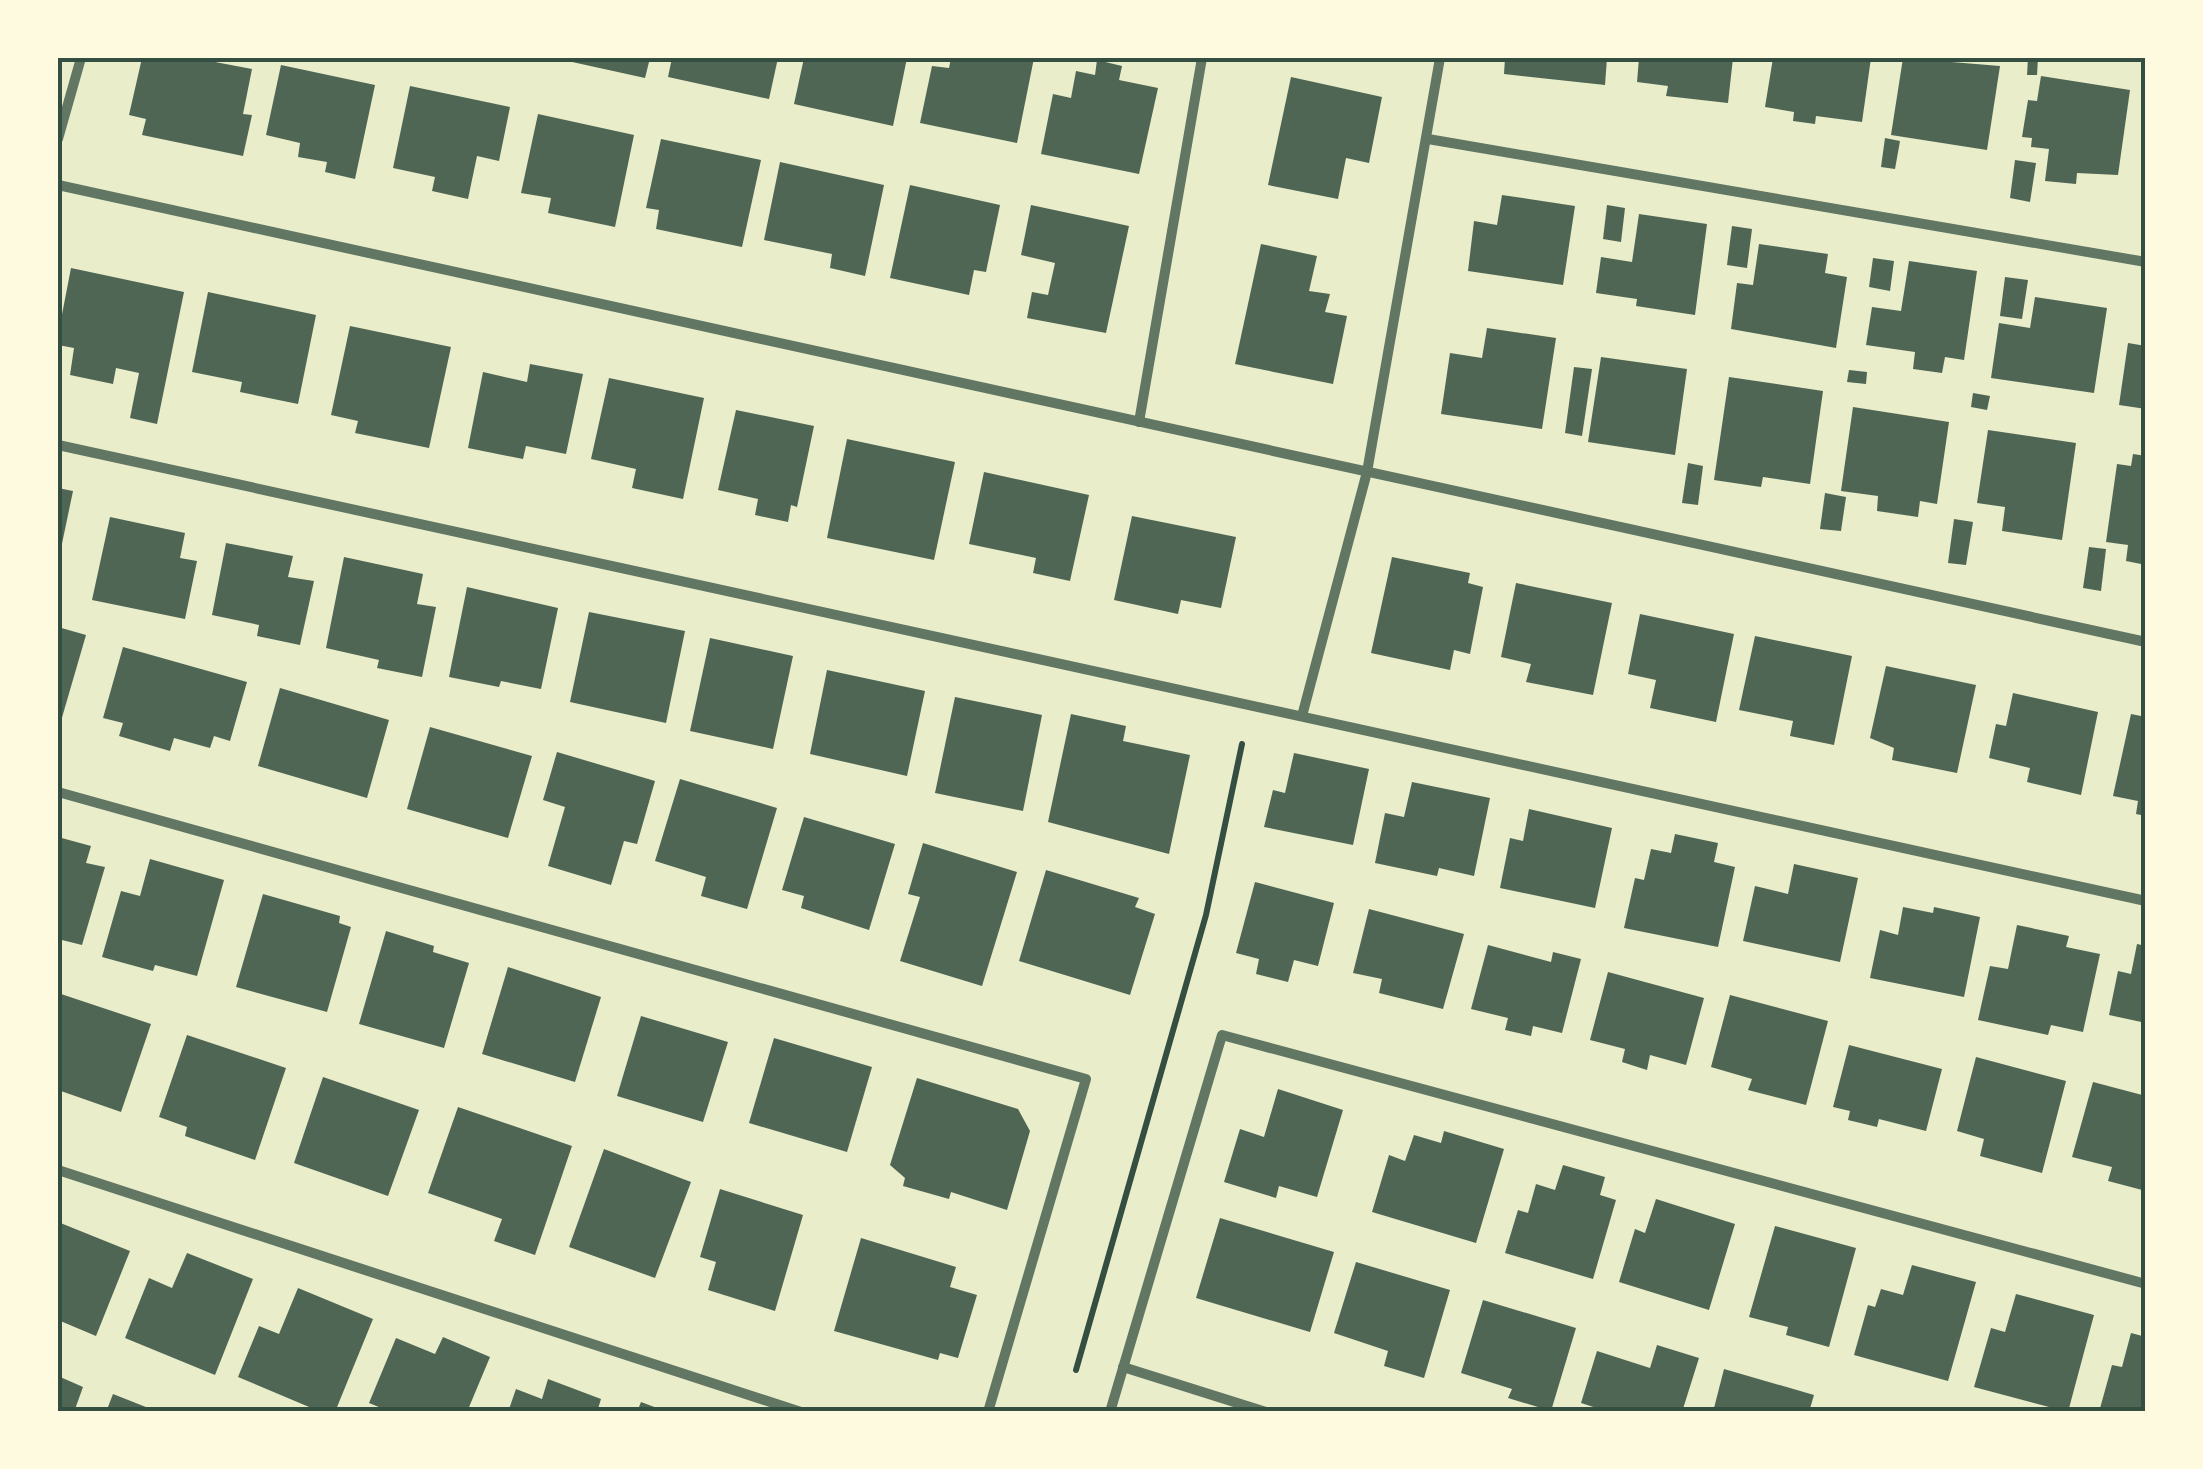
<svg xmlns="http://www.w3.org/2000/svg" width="2203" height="1469" viewBox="0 0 2203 1469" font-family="'Noto Serif',serif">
<rect width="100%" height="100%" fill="#e9edc9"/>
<g fill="#4f6655">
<polygon points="142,58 194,58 252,69 243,114 252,115 243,156 142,135 146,119 129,115"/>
<polygon points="554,58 650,58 645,78"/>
<polygon points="672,58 778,58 769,99 668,77"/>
<polygon points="804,58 907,58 893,126 794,104"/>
<polygon points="951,58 1034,58 1017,143 920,123 932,66 949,68"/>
<polygon points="1505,58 1607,58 1605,85 1504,74"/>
<polygon points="1639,58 1733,58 1728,103 1666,96 1668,86 1637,82"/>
<polygon points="1773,58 1871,58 1862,122 1816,116 1815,124 1793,121 1794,112 1765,107"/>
<polygon points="1903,58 2000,66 1987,150 1891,135"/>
<polygon points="2028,58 2038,58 2037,75 2027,75"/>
<polygon points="1097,60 1122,66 1119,80 1158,88 1139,174 1041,154 1053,94 1071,98 1076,71 1095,75"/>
<polygon points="281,65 375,85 355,179 325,172 327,162 298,157 300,143 266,135"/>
<polygon points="2041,76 2130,90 2118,175 2077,173 2076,184 2045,181 2049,149 2031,147 2032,138 2022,137 2028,100 2037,101"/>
<polygon points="1291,77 1382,97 1369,163 1346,158 1338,199 1268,185"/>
<polygon points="410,86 510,107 499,161 477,156 468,199 432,191 435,177 393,168"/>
<polygon points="538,114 634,135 615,227 548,213 551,198 521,193"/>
<polygon points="1885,138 1900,141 1895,169 1881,167"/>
<polygon points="661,139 761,160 742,247 656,229 659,210 646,208"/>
<polygon points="2015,160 2036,163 2030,202 2010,198"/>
<polygon points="780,162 884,185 865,276 830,268 832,254 764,240"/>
<polygon points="910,185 1000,205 986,272 974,270 969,295 890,278"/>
<polygon points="1502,195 1575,206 1563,285 1468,271 1474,221 1497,225"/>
<polygon points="1031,205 1129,226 1106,333 1027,318 1032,292 1048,295 1055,263 1021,255"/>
<polygon points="1607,205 1625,208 1621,242 1603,239"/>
<polygon points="1639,214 1707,224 1695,315 1636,306 1637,299 1596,293 1601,257 1632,262"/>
<polygon points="1732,226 1752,229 1747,268 1727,265"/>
<polygon points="1261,244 1317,256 1309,291 1330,294 1325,312 1347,316 1333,384 1235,364"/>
<polygon points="1759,244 1828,254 1825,273 1847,277 1836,348 1731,329 1737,283 1753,285"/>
<polygon points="1873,258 1894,261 1890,291 1869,287"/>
<polygon points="1909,261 1977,271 1964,360 1945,357 1942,373 1913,369 1915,352 1866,345 1872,307 1901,311"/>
<polygon points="71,268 184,292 157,424 130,418 139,373 116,368 113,384 70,375 74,348 58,345 58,335"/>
<polygon points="2005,277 2028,280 2022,319 2000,316"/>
<polygon points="208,292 316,315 298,404 240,392 242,382 192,372"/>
<polygon points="2035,297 2107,308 2094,393 1991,378 1999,323 2030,328"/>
<polygon points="350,326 451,347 429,448 355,433 358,421 331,415"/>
<polygon points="1487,328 1556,338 1542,429 1441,414 1450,353 1482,358"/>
<polygon points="2128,343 2146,346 2146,409 2119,405"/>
<polygon points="1601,357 1687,369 1675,455 1588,442"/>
<polygon points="530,364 583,374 566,454 526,446 523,459 468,448 483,372 527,382"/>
<polygon points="1574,367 1592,369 1582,436 1565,433"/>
<polygon points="1849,370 1867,372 1866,384 1847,382"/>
<polygon points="1729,377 1823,391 1810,484 1763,477 1761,487 1714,480"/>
<polygon points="609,378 704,398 683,499 632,488 636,469 591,459"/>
<polygon points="1973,393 1990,396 1987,410 1971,407"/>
<polygon points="1853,407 1949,422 1937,504 1920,501 1918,517 1877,511 1878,496 1841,491"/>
<polygon points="736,410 814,426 797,507 791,505 788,522 755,515 758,499 718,490"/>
<polygon points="1988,430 2076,443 2062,540 2002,531 2005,507 1977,503"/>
<polygon points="847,439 955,462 934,560 827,538"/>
<polygon points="2133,454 2146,456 2146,565 2126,561 2128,545 2106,542 2117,464 2131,466"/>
<polygon points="1688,463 1703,466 1698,505 1682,503"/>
<polygon points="984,472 1089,495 1070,581 1033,573 1036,558 969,544"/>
<polygon points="58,488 73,491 59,558 58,557"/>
<polygon points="1825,493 1846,497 1841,531 1820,529"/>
<polygon points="1132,516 1236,537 1221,608 1181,600 1178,614 1114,600"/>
<polygon points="110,517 185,533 180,558 197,561 185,619 92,600"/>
<polygon points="1954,519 1973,522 1966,565 1948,563"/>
<polygon points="226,543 293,556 288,577 314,581 300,645 257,636 259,625 212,615"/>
<polygon points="2089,547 2106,549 2101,591 2083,588"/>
<polygon points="344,557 423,574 417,604 436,607 422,677 377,668 379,660 326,648"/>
<polygon points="1392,557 1470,573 1468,583 1483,587 1470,654 1454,650 1450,670 1371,653"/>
<polygon points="1516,583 1612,603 1593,695 1526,682 1531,664 1501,657"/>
<polygon points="467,587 558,608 541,689 501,681 499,687 449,677"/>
<polygon points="589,612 685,631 666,723 570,702"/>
<polygon points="1640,614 1734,634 1716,722 1650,708 1656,680 1628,674"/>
<polygon points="58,627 86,635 61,721 58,720"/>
<polygon points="1755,636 1852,656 1834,745 1790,736 1793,721 1739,710"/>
<polygon points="710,638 793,656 773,749 690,731"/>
<polygon points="123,647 247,682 230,741 214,736 210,748 174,738 170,751 119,736 123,723 103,718"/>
<polygon points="1886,666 1976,685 1957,773 1892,760 1894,748 1870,738"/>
<polygon points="827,670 925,691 907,776 810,754"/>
<polygon points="280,688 389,720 367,798 258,766"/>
<polygon points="2013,693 2098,712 2081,795 2027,782 2030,768 1989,758 1996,724 2006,726"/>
<polygon points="955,697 1042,715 1023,811 935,793"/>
<polygon points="1071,714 1126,726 1123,741 1190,755 1169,854 1048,822"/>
<polygon points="2131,714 2146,717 2146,816 2136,814 2138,801 2113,796"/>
<polygon points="430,727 532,756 508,838 407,809"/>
<polygon points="557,752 655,781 637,844 624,841 611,885 548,866 565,807 543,800"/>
<polygon points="1294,753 1369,769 1353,845 1264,827 1273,790 1285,793"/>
<polygon points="680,779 777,808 747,909 701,896 706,877 655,861"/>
<polygon points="1412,782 1490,798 1474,876 1439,868 1437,876 1375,863 1385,813 1404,817"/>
<polygon points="1529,809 1612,828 1595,908 1500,888 1510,838 1523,841"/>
<polygon points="804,817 895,844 869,930 801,908 804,896 782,890"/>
<polygon points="1675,834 1718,843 1714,862 1735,867 1718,947 1624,928 1635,878 1644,880 1651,849 1671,853"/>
<polygon points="58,837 91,846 86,863 105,867 82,945 58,939"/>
<polygon points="923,843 1017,872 982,986 900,961 920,897 908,894"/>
<polygon points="150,859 224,880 197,976 155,965 153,971 102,957 121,891 140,896"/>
<polygon points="1794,864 1858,878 1840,962 1743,941 1755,886 1788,894"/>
<polygon points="1046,870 1139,898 1135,907 1155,914 1130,995 1019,961"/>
<polygon points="1255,882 1334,903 1318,966 1294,960 1288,982 1256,974 1259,959 1236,953"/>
<polygon points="263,894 340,916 339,923 351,927 327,1012 236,987"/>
<polygon points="1903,907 1933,913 1934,907 1980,917 1964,997 1870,978 1880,930 1898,935"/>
<polygon points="1369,909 1464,934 1443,1009 1379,993 1382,979 1353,973"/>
<polygon points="2017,925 2069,936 2066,947 2100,954 2083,1032 2051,1025 2048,1035 1978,1020 1990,966 2008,969"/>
<polygon points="386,931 434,946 433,952 469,963 444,1048 359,1024"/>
<polygon points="2137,944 2146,946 2146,1023 2109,1015 2118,971 2131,974"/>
<polygon points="1488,945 1551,962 1553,952 1581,959 1562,1033 1533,1026 1531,1036 1505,1030 1508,1018 1471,1009"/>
<polygon points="508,967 601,997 575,1082 482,1054"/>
<polygon points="1608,972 1704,998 1686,1065 1650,1055 1647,1070 1622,1062 1625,1049 1590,1040"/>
<polygon points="58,993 151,1024 121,1112 58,1090"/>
<polygon points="1730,995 1828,1021 1806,1105 1748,1090 1752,1079 1711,1067"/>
<polygon points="641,1016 728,1042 703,1122 617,1096"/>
<polygon points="187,1035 286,1068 255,1160 185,1136 187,1127 159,1117"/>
<polygon points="774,1038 872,1067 847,1152 749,1123"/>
<polygon points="1849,1045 1942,1069 1926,1131 1879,1119 1877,1127 1848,1120 1850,1111 1833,1107"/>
<polygon points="1976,1057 2066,1081 2042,1173 1980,1156 1984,1139 1957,1131"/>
<polygon points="323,1077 419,1110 388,1196 294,1163"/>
<polygon points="917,1078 1018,1109 1030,1131 1007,1210 951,1192 949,1199 903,1186 905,1178 890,1165"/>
<polygon points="2093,1082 2146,1096 2146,1191 2108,1181 2112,1167 2072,1157"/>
<polygon points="1278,1089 1343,1110 1317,1197 1279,1186 1276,1198 1224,1182 1240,1129 1264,1137"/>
<polygon points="458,1107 572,1146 535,1255 494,1241 502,1219 428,1193"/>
<polygon points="1444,1131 1504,1149 1476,1243 1372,1212 1389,1155 1405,1161 1414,1135 1441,1143"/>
<polygon points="604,1149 691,1182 655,1278 569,1247"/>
<polygon points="1563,1165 1605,1177 1600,1195 1616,1200 1593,1279 1505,1253 1518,1210 1528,1213 1536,1184 1555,1190"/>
<polygon points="720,1189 803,1215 775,1311 708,1290 716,1262 700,1257"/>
<polygon points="1656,1199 1735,1224 1709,1310 1619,1282 1635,1229 1645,1233"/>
<polygon points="1220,1218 1334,1252 1310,1332 1196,1298"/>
<polygon points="58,1222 130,1251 96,1336 58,1320"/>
<polygon points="1775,1226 1856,1248 1829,1347 1786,1335 1788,1327 1749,1317"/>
<polygon points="861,1238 956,1267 950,1287 977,1295 958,1358 940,1353 938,1360 834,1331"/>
<polygon points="187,1253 253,1279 215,1375 125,1338 149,1278 172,1288"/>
<polygon points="1356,1262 1450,1290 1424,1378 1384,1366 1388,1351 1334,1333"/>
<polygon points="1912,1265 1976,1282 1948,1381 1854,1355 1868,1305 1875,1307 1881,1289 1903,1295"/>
<polygon points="298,1288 373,1319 335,1412 321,1412 238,1377 259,1326 279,1334"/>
<polygon points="2016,1294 2094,1315 2068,1412 1974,1387 1991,1328 2005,1332"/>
<polygon points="1483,1300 1576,1328 1551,1411 1508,1398 1512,1389 1461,1373"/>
<polygon points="2131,1333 2146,1337 2146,1412 2099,1412 2112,1365 2122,1367"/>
<polygon points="443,1337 490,1357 467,1412 391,1412 369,1403 396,1338 435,1354"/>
<polygon points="1657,1345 1699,1358 1682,1412 1609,1412 1581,1403 1597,1351 1650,1368"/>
<polygon points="1724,1369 1814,1395 1809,1412 1713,1412"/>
<polygon points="58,1376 83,1387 74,1412 58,1412"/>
<polygon points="548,1379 601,1399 597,1412 508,1412 516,1389 542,1399"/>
<polygon points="113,1394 156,1411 156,1412 106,1412"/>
<polygon points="641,1402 665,1411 665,1412 637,1412"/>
</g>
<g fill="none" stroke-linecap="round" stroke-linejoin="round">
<polyline stroke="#344e41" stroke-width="6" points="1076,1370 1206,915 1242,744"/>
<g stroke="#617663" stroke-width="10">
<polyline points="58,139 81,58"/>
<polyline points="1428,139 2146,262"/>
<polyline points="58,185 2146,642"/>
<polyline points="1139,422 1202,58"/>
<polyline points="58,445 2146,901"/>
<polyline points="1302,716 1367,472 1440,58"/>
<polyline points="58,792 1086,1079 988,1412"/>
<polyline points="58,1170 801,1412"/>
<polyline points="1123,1367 1266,1412"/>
<polyline points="1110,1412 1222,1035 2146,1284"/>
</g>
</g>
<rect width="2203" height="1469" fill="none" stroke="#fefae0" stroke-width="120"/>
<rect x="60" y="60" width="2083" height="1349" fill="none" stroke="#344e41" stroke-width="4"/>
</svg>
